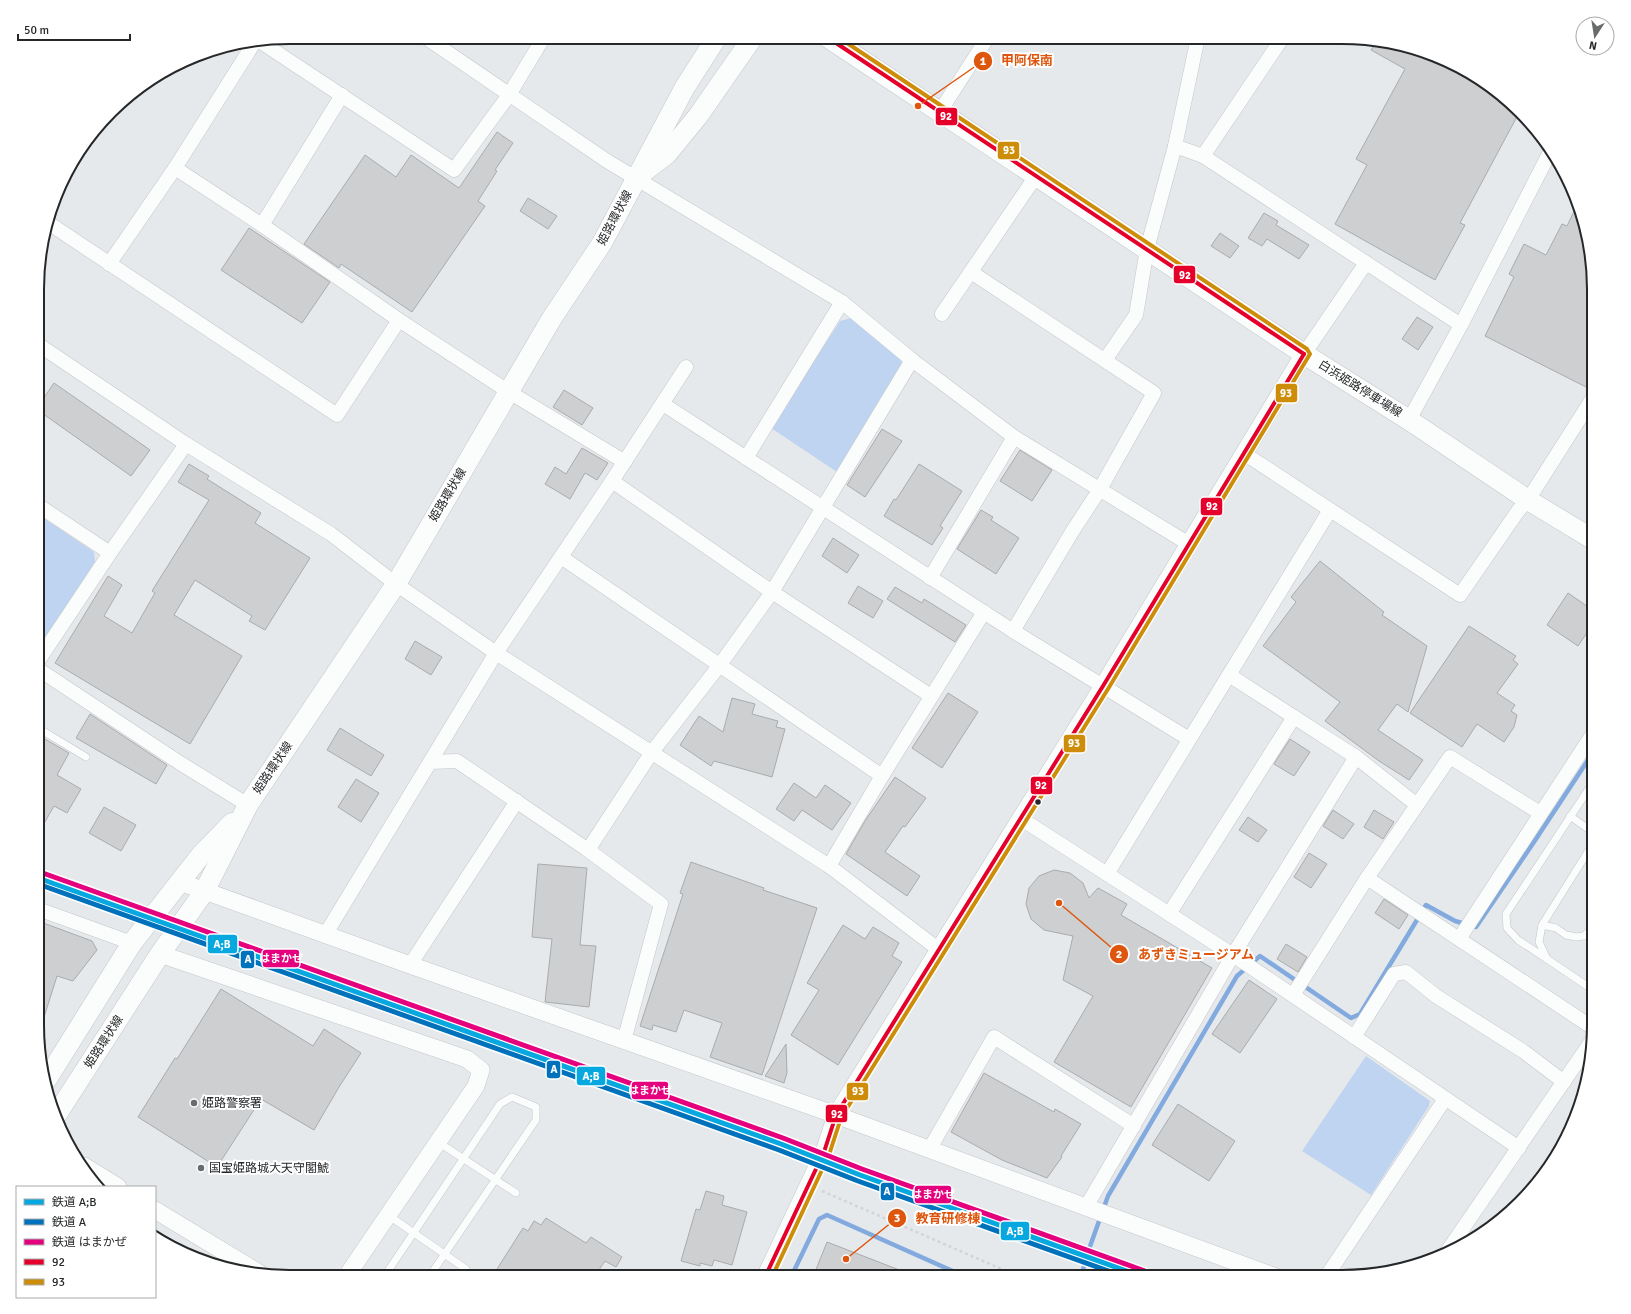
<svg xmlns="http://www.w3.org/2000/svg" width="1631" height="1314" viewBox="0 0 1631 1314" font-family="Signika,'Noto Sans JP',sans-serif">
<rect width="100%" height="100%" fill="#e6e9ec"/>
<g fill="#bed4f0">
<polygon points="851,318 900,358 903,367 837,472 771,428 840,321"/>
<polygon points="39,515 94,552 95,562 38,649"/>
<polygon points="1366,1056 1430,1101 1429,1106 1371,1195 1302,1151"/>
</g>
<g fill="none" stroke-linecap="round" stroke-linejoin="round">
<g stroke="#82aade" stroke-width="4.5">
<polyline points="791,1277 819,1219 827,1215 966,1277"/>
<polyline points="1081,1277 1088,1252 1108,1196 1237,976 1260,956 1351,1018 1360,1014 1426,905 1455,921 1476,927 1534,842 1594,751"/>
</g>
</g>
<g fill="#cdcfd1" stroke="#a9abad">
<polygon points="1376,42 1439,56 1520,111 1460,223 1465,225 1435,280 1335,224 1367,165 1356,159 1405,69 1371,50"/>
<polygon points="497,132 513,143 495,170 497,171 478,201 485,206 412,312 341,264 339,268 304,244 365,155 396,177 411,155 459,188"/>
<polygon points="528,198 557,216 548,229 520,211"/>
<polygon points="1577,205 1594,289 1594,388 1590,389 1485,336 1514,277 1509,274 1524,244 1546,255 1562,224 1567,226"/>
<polygon points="1264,213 1278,221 1276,225 1309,245 1299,259 1267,239 1262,246 1248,238"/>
<polygon points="249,228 330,282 302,323 221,270"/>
<polygon points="1220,233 1239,246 1230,258 1211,246"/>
<polygon points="1417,317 1433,327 1418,350 1402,339"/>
<polygon points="54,383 150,450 131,476 39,411 39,405"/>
<polygon points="564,390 593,408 582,425 553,407"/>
<polygon points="882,429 902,441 865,497 847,485"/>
<polygon points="582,448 608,463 597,480 585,473 570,499 545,484 555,467 566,474"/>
<polygon points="1020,450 1052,470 1032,501 1000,481"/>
<polygon points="189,464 209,476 207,479 261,513 255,523 310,558 265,630 249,621 252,616 195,580 174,615 242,656 190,744 55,663 108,576 122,585 104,616 132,633 155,593 152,591 209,500 178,482"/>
<polygon points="919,464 962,491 940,526 943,528 932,545 884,516 894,499 896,500"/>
<polygon points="981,510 993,517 991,520 1019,538 996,574 957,549"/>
<polygon points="833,538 859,555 847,573 822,556"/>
<polygon points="1320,561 1384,612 1382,615 1427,646 1408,712 1397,704 1378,730 1423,760 1409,780 1379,761 1325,721 1340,702 1263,646 1296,602 1291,597"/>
<polygon points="858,586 883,601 873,618 848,603"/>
<polygon points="895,587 922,603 924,599 966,625 955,642 887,599"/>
<polygon points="1568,593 1594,611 1594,622 1578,646 1547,625"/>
<polygon points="1469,626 1516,656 1513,660 1518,664 1497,693 1515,705 1511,711 1517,715 1514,727 1504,742 1477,724 1462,747 1410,713"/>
<polygon points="415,641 442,657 431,675 405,659"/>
<polygon points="948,693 978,712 942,768 912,748"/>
<polygon points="732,698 755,704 752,714 778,721 776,727 785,729 772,777 714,761 711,766 680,745 699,716 723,732"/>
<polygon points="90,714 167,765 156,784 76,738"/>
<polygon points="340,728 384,755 371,776 327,750"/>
<polygon points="38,735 69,753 57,775 81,789 67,813 54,806 38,834"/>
<polygon points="1290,739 1310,752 1294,776 1274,764"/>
<polygon points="895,777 926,798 905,827 903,826 885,852 920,876 907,896 846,854 865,821"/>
<polygon points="356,779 379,793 361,822 338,807"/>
<polygon points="794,783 816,798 825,785 851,803 832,830 802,810 794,821 776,809"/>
<polygon points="104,807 136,825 121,851 89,833"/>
<polygon points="1333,810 1354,824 1343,839 1323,826"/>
<polygon points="1374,810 1394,822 1383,839 1364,827"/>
<polygon points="1248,817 1267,830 1258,842 1239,830"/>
<polygon points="1309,853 1327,864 1311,888 1294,877"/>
<polygon points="691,862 764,888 763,890 817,908 762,1075 710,1057 722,1023 684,1010 676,1032 653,1025 652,1030 640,1026 683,894 680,893"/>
<polygon points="538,864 587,868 580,945 596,946 589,1007 545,1002 552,939 532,937"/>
<polygon points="1054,870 1070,873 1083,883 1089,898 1098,888 1127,904 1121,915 1212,968 1131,1107 1054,1062 1093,996 1063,980 1073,936 1044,930 1031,919 1026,904 1029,888 1039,876"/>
<polygon points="1384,899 1408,915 1399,929 1375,913"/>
<polygon points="38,921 92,941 97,950 73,981 57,976 40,1030 38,1030"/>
<polygon points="843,925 865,939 873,927 899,943 892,956 902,962 838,1065 791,1035 819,990 807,983"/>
<polygon points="1286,944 1307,957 1298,972 1277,959"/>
<polygon points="1249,980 1277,999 1240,1053 1212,1034"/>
<polygon points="221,989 313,1046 324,1029 361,1053 339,1087 314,1130 261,1099 217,1167 138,1117 175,1058 177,1059"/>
<polygon points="786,1044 787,1073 784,1083 765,1076"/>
<polygon points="984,1073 1054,1112 1055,1109 1081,1124 1061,1156 1062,1157 1047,1178 1002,1160 951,1132"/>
<polygon points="1178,1104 1235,1141 1209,1181 1152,1145"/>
<polygon points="706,1191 724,1196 722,1205 747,1212 732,1265 714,1260 712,1266 700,1263 700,1266 681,1261 696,1209 700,1210"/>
<polygon points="546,1218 586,1243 591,1237 622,1257 616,1267 605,1261 594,1277 492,1277 523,1228 528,1231 534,1221 541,1225"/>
<polygon points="827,1242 915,1276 915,1277 813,1277"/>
</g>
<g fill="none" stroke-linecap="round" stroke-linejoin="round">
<defs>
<g id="service">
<polyline points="38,728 86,757"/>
<polyline points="1570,816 1594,833"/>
<polyline points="1542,925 1556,928 1566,935 1576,937 1584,936 1591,929 1594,922"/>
<polyline points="1547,959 1518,940 1507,928 1506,914 1594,781"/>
<polyline points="1593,990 1547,959 1539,942 1542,925 1594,842"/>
<polyline points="438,1142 516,1193"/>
<polyline points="388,1215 466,1269"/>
<polyline points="384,1277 500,1104 512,1097 536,1107 536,1120 429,1277"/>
<polyline points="629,1277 631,1274"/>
</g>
<g id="minor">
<polyline points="425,37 607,161 842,302 912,360 1014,437 1189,544"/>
<polyline points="261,42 454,170 509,95 544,37"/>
<polyline points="939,113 988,37"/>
<polyline points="1175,146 1203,156 1461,325"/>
<polyline points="1203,156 1283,37"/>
<polyline points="175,168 262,225 399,320 509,392 625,462"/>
<polyline points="50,224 337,415 399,320"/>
<polyline points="262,225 342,95"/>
<polyline points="109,264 175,168 254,43"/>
<polyline points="971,272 1154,393 1100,489 1072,532 1013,631"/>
<polyline points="942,314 1036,176"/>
<polyline points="39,345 186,444 331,534 396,584 496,653 829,866 938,949"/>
<polyline points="1304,354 1366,263"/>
<polyline points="1105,360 1136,315 1147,249 1175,146 1198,37"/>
<polyline points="663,404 1013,631 1189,739"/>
<polyline points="1409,420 1461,325 1549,154"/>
<polyline points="1245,454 1460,595 1518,511 1528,500 1594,396"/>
<polyline points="746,458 842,302"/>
<polyline points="612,481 772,592 931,696"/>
<polyline points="39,506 110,553"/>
<polyline points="561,557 882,776"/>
<polyline points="930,578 1014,437"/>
<polyline points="38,661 110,553 186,444"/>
<polyline points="38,669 180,763 248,805"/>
<polyline points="1229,675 1356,757 1417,805"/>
<polyline points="430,762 496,653 612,481 686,367"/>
<polyline points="1020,818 1233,955 1519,1148"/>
<polyline points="829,866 882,776 984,612"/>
<polyline points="1107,874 1330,510"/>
<polyline points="1367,878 1593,1028"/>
<polyline points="38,909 132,943"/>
<polyline points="1169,914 1294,717"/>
<polyline points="325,935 430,762 457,761 588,850"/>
<polyline points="1459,939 1594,732"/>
<polyline points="410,965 517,801"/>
<polyline points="1293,995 1367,878 1450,757 1540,813"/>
<polyline points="1354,1037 1394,974 1406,972 1436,996 1523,1051 1564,1082"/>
<polyline points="624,1041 661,904 588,850 652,752 719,666 772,592 912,360"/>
<polyline points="929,1150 994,1037 1134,1126"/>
<polyline points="1086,1207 1233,955 1356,757"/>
<polyline points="1446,1253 1593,1039"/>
<polyline points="1326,1277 1445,1099"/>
</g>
<g id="tertiary">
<polyline points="180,882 410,965 836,1115 1276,1277"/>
<polyline points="160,954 467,1059 481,1070 476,1086 346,1277"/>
<polyline points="84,1166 118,1187"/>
<polyline points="155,1210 259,1273"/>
<polyline points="765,1277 824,1152 836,1115 1103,686 1304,354"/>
</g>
<g id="secondary">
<polyline points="827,37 1304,354 1409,420 1528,500 1594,540"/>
<polyline points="642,173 667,154 698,116 753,37"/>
<polyline points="47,1079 132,943 201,855 232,823"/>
<polyline points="57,1114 160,954 204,892 248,805 396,584 552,318 602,243 685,87 717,37"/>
</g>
</defs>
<use href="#service" stroke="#c4c6c9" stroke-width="8"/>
<use href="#minor" stroke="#c4c6c9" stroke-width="15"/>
<use href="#tertiary" stroke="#c4c6c9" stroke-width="18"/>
<use href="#secondary" stroke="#c4c6c9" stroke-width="21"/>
<polyline stroke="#d3d4d5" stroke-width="2.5" stroke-dasharray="3 3" stroke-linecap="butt" points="822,1191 1020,1277"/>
<use href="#service" stroke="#fbfcfc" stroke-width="7"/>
<use href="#minor" stroke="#fbfcfc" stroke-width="14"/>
<use href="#tertiary" stroke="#fbfcfc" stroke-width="17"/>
<use href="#secondary" stroke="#fbfcfc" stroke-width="20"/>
<defs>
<g id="bus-1">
<polyline points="827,37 1304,354"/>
<polyline points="765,1277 824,1152 836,1115 1103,686 1304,354"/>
</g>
<polyline id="bus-2" points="772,1277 829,1155 841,1118 1108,689 1310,354 1307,349 838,37"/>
</defs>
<use href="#bus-1" stroke="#fff" stroke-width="7"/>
<use href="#bus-2" stroke="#fff" stroke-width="7"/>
<use href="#bus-1" stroke="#e4002b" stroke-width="4"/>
<use href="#bus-2" stroke="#cd8d08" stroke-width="4"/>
<defs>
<polyline id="rail-1" points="38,878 781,1144 860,1175 1143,1277"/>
<polyline id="rail-2" points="38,884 779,1150 858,1181 1125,1277"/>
<polyline id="rail-3" points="40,872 783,1138 862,1169 1145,1271"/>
</defs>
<use href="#rail-1" stroke="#fff" stroke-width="8"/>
<use href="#rail-2" stroke="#fff" stroke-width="8"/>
<use href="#rail-3" stroke="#fff" stroke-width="8"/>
<use href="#rail-1" stroke="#06a8df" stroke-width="5"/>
<use href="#rail-2" stroke="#0072bc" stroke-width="5"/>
<use href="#rail-3" stroke="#e5007d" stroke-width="5"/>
</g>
<circle fill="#252729" stroke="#fff" stroke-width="1.5" cx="1038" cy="802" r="3.5"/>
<g fill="#696b6d" stroke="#fff" stroke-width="1.5">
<circle cx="194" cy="1103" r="4"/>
<circle cx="201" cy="1168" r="4"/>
</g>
<g text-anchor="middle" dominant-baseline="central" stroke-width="4" stroke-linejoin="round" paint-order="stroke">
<g font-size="12" fill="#252729" stroke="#fff">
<text transform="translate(615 218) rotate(-62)">姫路環状線</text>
<text transform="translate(1360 389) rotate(32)">白浜姫路停車場線</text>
<text transform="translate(448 495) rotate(-59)">姫路環状線</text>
<text transform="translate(273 768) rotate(-56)">姫路環状線</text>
<text transform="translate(104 1042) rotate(-57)">姫路環状線</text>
</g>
<g font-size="12" fill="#252729" stroke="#fff" text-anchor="start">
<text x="202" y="1103">姫路警察署</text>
<text x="209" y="1168">国宝姫路城大天守閣鯱</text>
</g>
</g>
<path d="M0 0H1631V1314H0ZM289 44H1342A245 245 0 0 1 1587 289V1025A245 245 0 0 1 1342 1270H289A245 245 0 0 1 44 1025V289A245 245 0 0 1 289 44Z" fill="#fff" fill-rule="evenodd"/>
<path fill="none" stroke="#252729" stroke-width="2" d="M289 44H1342A245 245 0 0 1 1587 289V1025A245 245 0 0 1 1342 1270H289A245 245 0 0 1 44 1025V289A245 245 0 0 1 289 44Z"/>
<path fill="none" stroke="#de560d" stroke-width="1.5" d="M918 106L983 61M1059 903L1119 954M846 1259L897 1218"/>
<g fill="#de560d" stroke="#fff" stroke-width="1.5">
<circle cx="918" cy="106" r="4"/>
<circle cx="1059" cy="903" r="4"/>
<circle cx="846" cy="1259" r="4"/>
<circle cx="983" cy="61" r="10"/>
<circle cx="1119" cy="954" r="10"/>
<circle cx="897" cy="1218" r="10"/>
</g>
<g font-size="12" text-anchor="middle" font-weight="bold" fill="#fff">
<text x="983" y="65">1</text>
<text x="1119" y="958">2</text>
<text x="897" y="1222">3</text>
</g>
<g font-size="13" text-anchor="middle" font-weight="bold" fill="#de560d" stroke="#fff" stroke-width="4" stroke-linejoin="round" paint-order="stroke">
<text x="1027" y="65">甲阿保南</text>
<text x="1196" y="959">あずきミュージアム</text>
<text x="948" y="1223">教育研修棟</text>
</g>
<g stroke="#fff" stroke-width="1.5">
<rect x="935" y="107" width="23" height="19" rx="4" fill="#e4002b"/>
<rect x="997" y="141" width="23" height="19" rx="4" fill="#cd8d08"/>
<rect x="1173" y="265" width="23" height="19" rx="4" fill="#e4002b"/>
<rect x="1275" y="383" width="23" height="20" rx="4" fill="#cd8d08"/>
<rect x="1200" y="497" width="23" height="19" rx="4" fill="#e4002b"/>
<rect x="1063" y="734" width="23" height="19" rx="4" fill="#cd8d08"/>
<rect x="1030" y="776" width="23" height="19" rx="4" fill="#e4002b"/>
<rect x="207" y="934" width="31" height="20" rx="4" fill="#06a8df"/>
<rect x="262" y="949" width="38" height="19" rx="4" fill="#e5007d"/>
<rect x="240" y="950" width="15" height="19" rx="4" fill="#0072bc"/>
<rect x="546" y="1060" width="15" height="19" rx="4" fill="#0072bc"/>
<rect x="576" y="1066" width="30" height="20" rx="4" fill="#06a8df"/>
<rect x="631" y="1081" width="38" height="19" rx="4" fill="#e5007d"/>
<rect x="846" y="1082" width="23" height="19" rx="4" fill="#cd8d08"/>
<rect x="825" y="1104" width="23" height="19" rx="4" fill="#e4002b"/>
<rect x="880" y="1182" width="15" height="19" rx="4" fill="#0072bc"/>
<rect x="914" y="1185" width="38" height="19" rx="4" fill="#e5007d"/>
<rect x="1000" y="1221" width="30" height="20" rx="4" fill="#06a8df"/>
</g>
<g font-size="11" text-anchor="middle" font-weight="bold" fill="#fff">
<text x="946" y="120">92</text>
<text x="1009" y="154">93</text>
<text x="1185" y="279">92</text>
<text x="1286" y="397">93</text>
<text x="1212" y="510">92</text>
<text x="1074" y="747">93</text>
<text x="1041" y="789">92</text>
<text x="222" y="948">A;B</text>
<text x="281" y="962">はまかぜ</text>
<text x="248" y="963">A</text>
<text x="554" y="1073">A</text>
<text x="591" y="1080">A;B</text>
<text x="650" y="1094">はまかぜ</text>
<text x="858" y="1095">93</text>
<text x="837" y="1118">92</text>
<text x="887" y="1195">A</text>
<text x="933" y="1198">はまかぜ</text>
<text x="1015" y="1235">A;B</text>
</g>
<rect x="16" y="1186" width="140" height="112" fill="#ffffff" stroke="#a8a9a9"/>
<rect x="24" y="1199" width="20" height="6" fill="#06a8df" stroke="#a8a9a9"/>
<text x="52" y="1206" font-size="12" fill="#252729">鉄道 A;B</text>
<rect x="24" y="1219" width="20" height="6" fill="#0072bc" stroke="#a8a9a9"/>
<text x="52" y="1226" font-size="12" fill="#252729">鉄道 A</text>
<rect x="24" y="1239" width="20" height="6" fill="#e5007d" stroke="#a8a9a9"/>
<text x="52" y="1246" font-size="12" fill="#252729">鉄道 はまかぜ</text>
<rect x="24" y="1259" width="20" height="6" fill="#e4002b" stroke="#a8a9a9"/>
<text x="52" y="1266" font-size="12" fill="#252729">92</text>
<rect x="24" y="1279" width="20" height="6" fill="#cd8d08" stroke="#a8a9a9"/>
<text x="52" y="1286" font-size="12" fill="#252729">93</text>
<g transform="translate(1595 36) rotate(192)"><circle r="19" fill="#ffffff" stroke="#a8a9a9"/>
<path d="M0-3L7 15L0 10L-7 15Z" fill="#696b6d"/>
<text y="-6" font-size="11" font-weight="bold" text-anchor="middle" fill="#252729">N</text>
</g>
<path d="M18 34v6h112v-6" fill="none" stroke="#252729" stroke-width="2"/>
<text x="24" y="34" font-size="12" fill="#252729" stroke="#ffffff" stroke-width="3" paint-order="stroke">50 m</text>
</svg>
